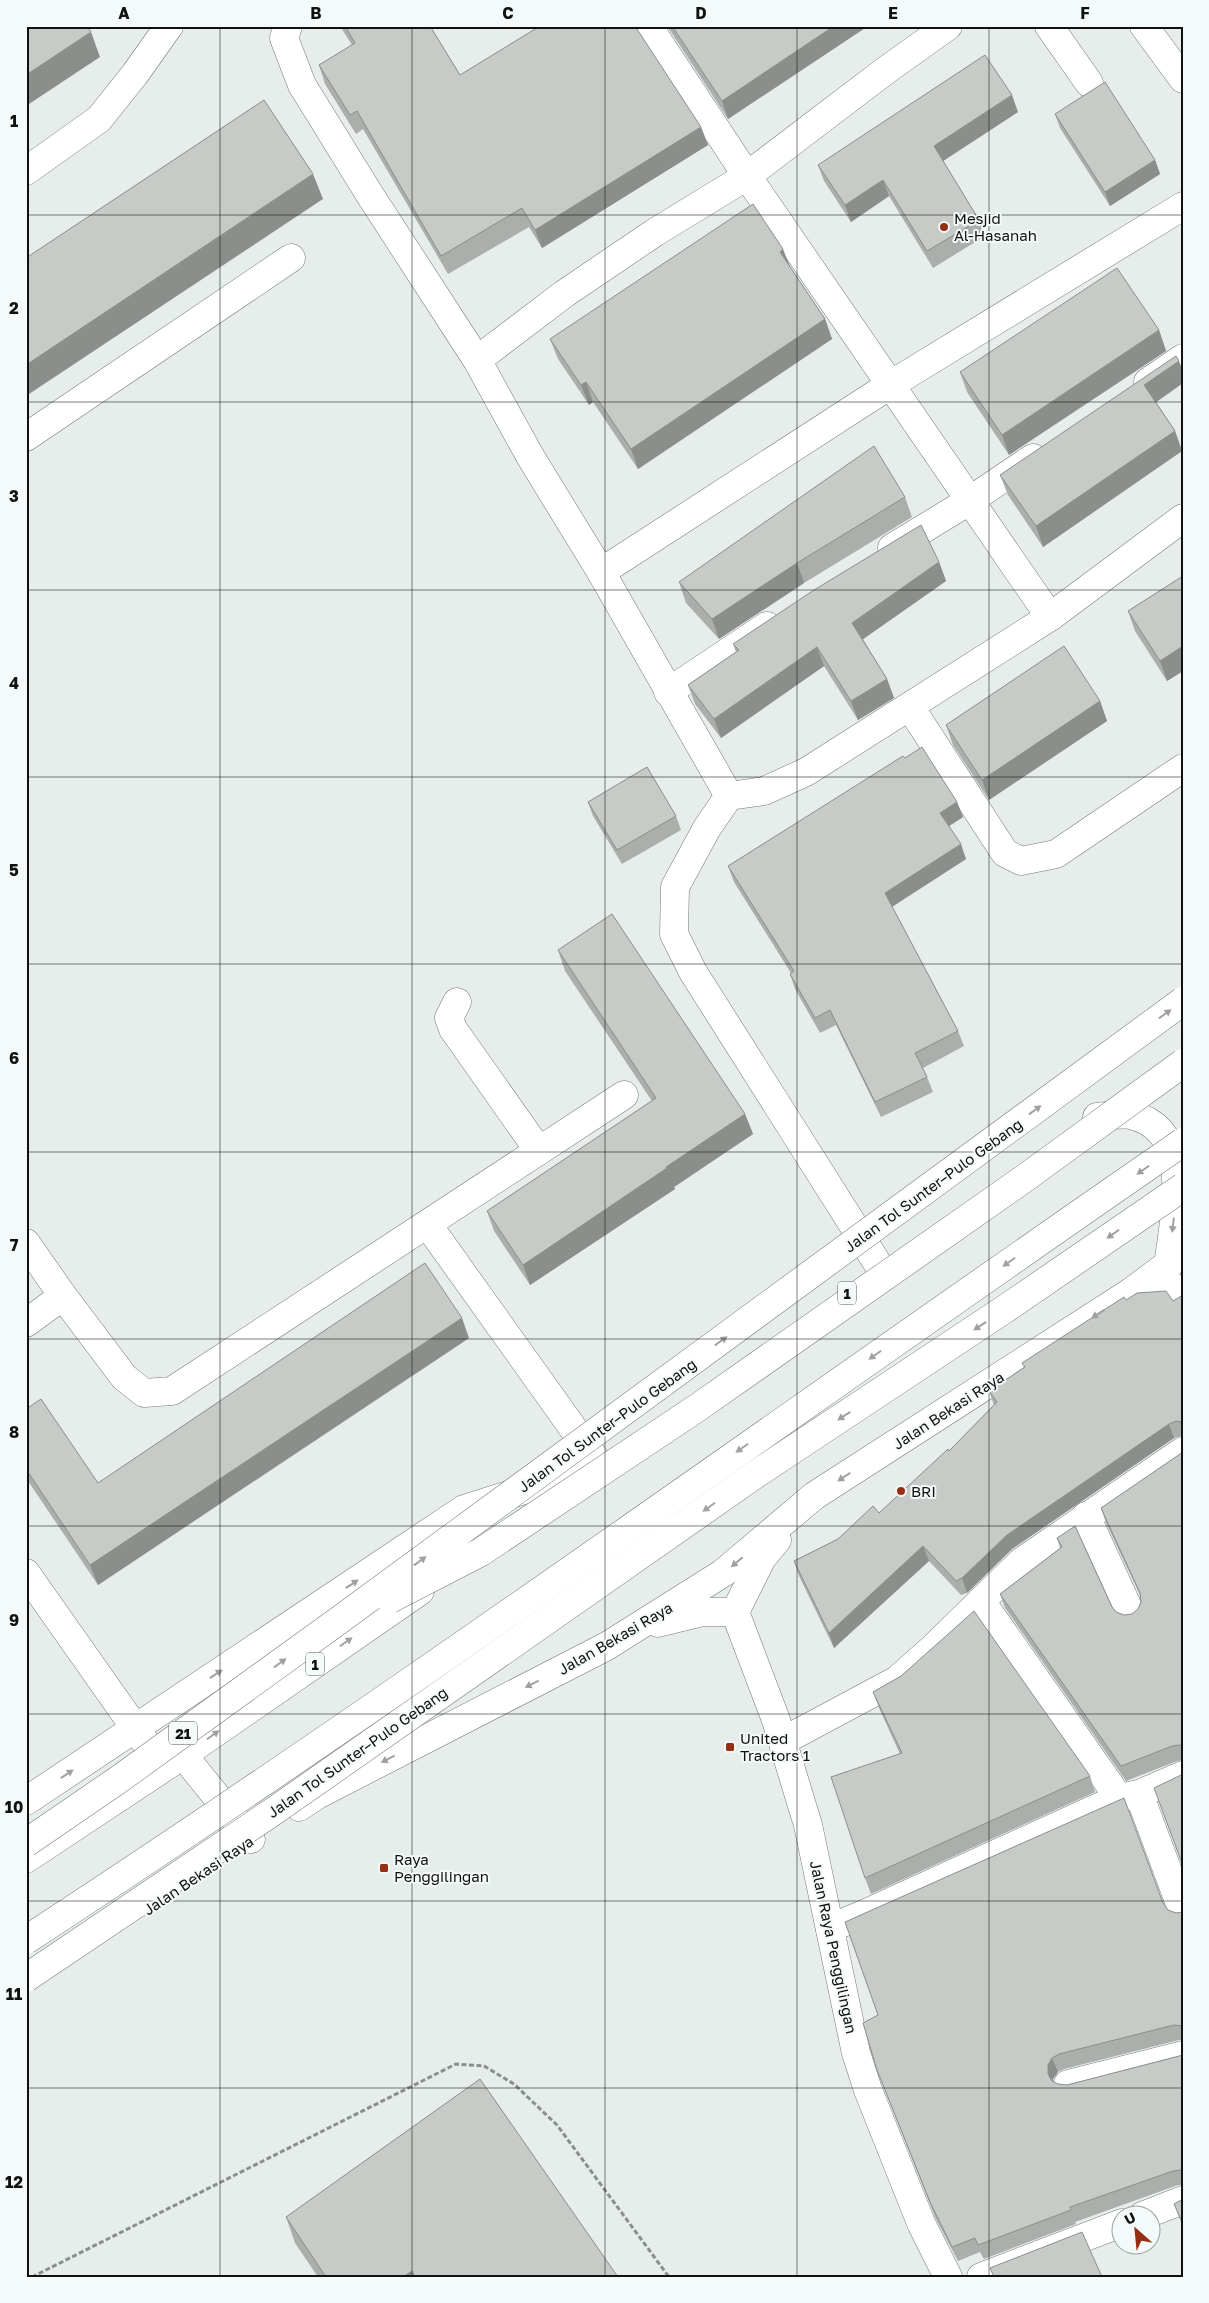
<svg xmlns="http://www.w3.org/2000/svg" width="1209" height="2303" viewBox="0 0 1209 2303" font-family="'Golos Text',sans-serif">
<rect width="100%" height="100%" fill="#e6edeb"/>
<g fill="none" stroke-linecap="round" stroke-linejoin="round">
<defs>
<g id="minor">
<polyline points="288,26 284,38 302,85 370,195 477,360 530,456 601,572 729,796 707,828 675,887 674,934 693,972 881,1269"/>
<polyline points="648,26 747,176 1050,617"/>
<polyline points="1049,26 1089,83"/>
<polyline points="1144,26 1183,79"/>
<polyline points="26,171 99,119 135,74 169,26"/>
<polyline points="477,360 564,294 654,233 747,176 885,71 948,26"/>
<polyline points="1148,382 1183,358"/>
<polyline points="26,437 291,258"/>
<polyline points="892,548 969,501 1033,458"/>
<polyline points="601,572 890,385 1183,206"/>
<polyline points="668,692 767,626"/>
<polyline points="910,707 1005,853 1021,861 1056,854 1183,768"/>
<polyline points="729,796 764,791 806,772 1050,617 1183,518"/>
<polyline points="457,1002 449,1018 453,1029 539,1151"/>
<polyline points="26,1243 63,1296 26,1323"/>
<polyline points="1131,1292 1183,1289"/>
<polyline points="63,1296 124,1377 144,1393 172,1391 624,1095"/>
<polyline points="1086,1516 1131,1614"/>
<polyline points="26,1573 145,1742"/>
<polyline points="981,1601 1119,1798"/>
<polyline points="735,1612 776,1720 808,1825 856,2053 868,2090 921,2223 948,2277"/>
<polyline points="783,1741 897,1680 933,1648 1021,1562 1183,1451"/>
<polyline points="1139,1794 1183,1912"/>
<polyline points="26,1801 464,1509 600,1466 428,1225"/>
<polyline points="830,1928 862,1915 1119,1798 1139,1794 1183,1775"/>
<polyline points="1068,2084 1183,2055"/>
<polyline points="1142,2216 1183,2200"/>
<polyline points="981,2277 1122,2223"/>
</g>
<g id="highway">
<path d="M1097 1117C1107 1116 1121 1113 1131 1115 1197 1130 1173 1220 1168 1267"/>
<polyline points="658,1623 703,1612 735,1612 762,1558 777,1540"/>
<polyline points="183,1755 251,1839"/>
<polyline points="299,1807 317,1795 607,1646 723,1573 814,1496 1131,1292 1183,1253"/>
<polyline points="26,1859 183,1755 420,1591"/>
</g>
</defs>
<use href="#minor" stroke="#737978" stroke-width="29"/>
<use href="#highway" stroke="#737978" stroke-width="29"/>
<polyline stroke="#8a8f8e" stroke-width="3" stroke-dasharray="5 2.5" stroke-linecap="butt" points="32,2277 456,2064 484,2066 514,2084 557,2125 669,2277"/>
<use href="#minor" stroke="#fff" stroke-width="28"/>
<use href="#highway" stroke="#fff" stroke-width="28"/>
<defs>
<g id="highway-bridge">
<polyline points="390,1599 481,1552 697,1408 1025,1178 1183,1063"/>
<polyline points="26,1843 118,1780 338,1621 1183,1001"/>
<path d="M26 1940C418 1684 797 1408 1183 1142"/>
<polyline points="26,1978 274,1811 756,1474 1005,1309 1183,1187"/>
</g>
</defs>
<use href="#highway-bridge" stroke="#737978" stroke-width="29" stroke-linecap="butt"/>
<use href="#highway-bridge" stroke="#fff" stroke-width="28"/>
</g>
<g fill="#aaafab">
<polygon points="340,26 430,26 460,75 701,127 708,145 542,248 529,227 448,274 363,129 356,134 325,84 319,65 352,45"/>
<polygon points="667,26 868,26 728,119"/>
<polygon points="1018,112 943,161 979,220 985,236 933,268 889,196 851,222 824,181 818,165"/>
<polygon points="1055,114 1155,160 1160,174 1110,206 1060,128"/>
<polygon points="789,266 825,319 832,339 638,469 593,402 589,405 558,359 550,339"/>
<polygon points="1159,330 1166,351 1009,455 967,392 960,372"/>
<polygon points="1183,371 1183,383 1156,402 1175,431 1182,451 1043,547 1008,495 1000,475"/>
<polygon points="905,497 912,517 804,583 719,639 686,603 679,582"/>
<polygon points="939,562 946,581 863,639 887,679 894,698 858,720 824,666 721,738 695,704 688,685 736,652 733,644"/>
<polygon points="1183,576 1183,671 1167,681 1135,631 1128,611"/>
<polygon points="1100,701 1107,721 989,800 953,745 946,725"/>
<polygon points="905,758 957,802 963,817 949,826 966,859 892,907 958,1031 964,1046 923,1068 927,1077 933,1092 881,1117 836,1025 820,1033 795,989 790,974 791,973 734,882 728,866"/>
<polygon points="588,802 676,816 681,830 622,864 593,816"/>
<polygon points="558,950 745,1114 753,1134 674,1187 675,1189 530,1285 494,1231 487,1211 652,1101 565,971"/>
<polygon points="1183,1295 1183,1436 1174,1438 1012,1549 967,1593 961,1595 929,1561 834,1648 799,1576 794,1561 838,1539 879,1513 949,1451 994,1405 989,1391 1024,1367 1022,1363 1126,1300 1173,1301"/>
<polygon points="469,1338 98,1585 26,1478 26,1409 98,1483"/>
<polygon points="1183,1452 1183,1760 1177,1761 1126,1781 1005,1608 1000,1594 1060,1548 1057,1538 1116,1612 1124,1615 1132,1614 1138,1609 1141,1602 1141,1597 1106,1523 1101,1508"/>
<polygon points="901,1676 1090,1776 1095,1792 871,1894 865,1878 900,1754 879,1708 873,1692"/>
<polygon points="1163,1903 1168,1910 1176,1913 1183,1912 1183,2040 1179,2040 1064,2069 1058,2072 1053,2079 1053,2081 1058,2084 1067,2085 1183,2055 1183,2185 1178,2185 1075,2222 1076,2224 984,2259 980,2252 958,2261 935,2217 877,2070"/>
<polygon points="1183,2199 1183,2227 1174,2204"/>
<polygon points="286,2217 618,2277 318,2277 295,2243"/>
</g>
<g fill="#8b8e8b">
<polygon points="834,26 868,26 728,119 722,101"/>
<polygon points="91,32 100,57 26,106 26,75"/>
<polygon points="1012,95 1018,112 940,163 934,146"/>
<polygon points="701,127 708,145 542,248 535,230"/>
<polygon points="1155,160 1160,174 1110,206 1105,192"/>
<polygon points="313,174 323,199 26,396 26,365"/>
<polygon points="883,180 889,196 851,222 845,205"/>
<polygon points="783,249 791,269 780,252"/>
<polygon points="825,319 832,339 638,469 631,449"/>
<polygon points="1159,330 1166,351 1009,455 1002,435"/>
<polygon points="1179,361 1183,371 1183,383 1152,405 1144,385"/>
<polygon points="586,382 593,402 589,405 581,385"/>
<polygon points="1175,431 1182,451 1043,547 1036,526"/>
<polygon points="939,562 946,581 859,642 852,623"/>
<polygon points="797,563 804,583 719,639 712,619"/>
<polygon points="1183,646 1183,671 1167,681 1160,661"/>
<polygon points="817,647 824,666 721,738 714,719"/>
<polygon points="887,679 894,698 858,720 851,701"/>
<polygon points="1100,701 1107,721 989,800 982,780"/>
<polygon points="957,802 963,817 946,828 940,813"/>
<polygon points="961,844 966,859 890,908 885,893"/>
<polygon points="745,1114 753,1134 674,1187 675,1189 530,1285 523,1265 666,1167"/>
<polygon points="462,1318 469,1338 98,1585 90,1565"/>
<polygon points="1169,1424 1174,1438 1012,1549 967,1593 962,1578 1007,1535"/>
<polygon points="923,1546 929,1561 834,1648 829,1633"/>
<polygon points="1052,2058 1058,2072 1053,2079 1053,2088 1048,2074 1048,2065"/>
<polygon points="412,2271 414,2277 403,2277"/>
</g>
<g fill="#c6cbc7" stroke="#8b8e8b">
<polygon points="26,26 87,26 91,32 26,75"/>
<polygon points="345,26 430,26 460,75 540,26 635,26 701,127 535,230 522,208 441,256 357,111 350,115 319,65 355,43"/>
<polygon points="672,26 834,26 722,101"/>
<polygon points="985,55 1012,95 934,146 979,220 927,251 883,180 845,205 818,165"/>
<polygon points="1105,82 1155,160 1105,192 1055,114"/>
<polygon points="264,100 313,174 26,365 26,258"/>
<polygon points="753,204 783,249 780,252 825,319 631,449 586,382 581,385 550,339"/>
<polygon points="1117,268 1159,330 1002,435 960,372"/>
<polygon points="1176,356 1179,361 1144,385 1175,431 1036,526 1000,475"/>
<polygon points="874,446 905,497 797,563 712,619 679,582"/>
<polygon points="921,525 939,562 852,623 887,679 851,701 817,647 714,719 688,685 739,650 733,644 814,590"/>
<polygon points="1183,576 1183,646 1160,661 1128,611"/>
<polygon points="1064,646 1100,701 982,780 946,725"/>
<polygon points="922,747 957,802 940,813 961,844 885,893 958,1031 915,1053 927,1077 875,1102 830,1010 815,1018 790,974 794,971 728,866 903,756 905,758"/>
<polygon points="647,767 676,816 617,850 588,802"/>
<polygon points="612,914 745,1114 666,1167 667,1168 523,1265 487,1211 656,1098 558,950"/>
<polygon points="425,1263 462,1318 90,1565 26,1469 26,1409 41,1399 98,1483"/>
<polygon points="1166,1291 1173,1301 1183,1295 1183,1422 1176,1421 1169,1424 1007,1535 962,1578 956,1581 923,1546 829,1633 794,1561 838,1539 873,1506 879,1513 948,1449 949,1451 997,1402 989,1391 1025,1367 1022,1363 1124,1297 1126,1300 1137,1293"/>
<polygon points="1183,1452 1183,1746 1180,1745 1172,1746 1121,1766 1000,1594 1062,1547 1057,1538 1075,1526 1112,1607 1116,1612 1124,1615 1132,1614 1138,1609 1141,1602 1140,1593 1101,1508"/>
<polygon points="974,1611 1090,1776 865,1878 831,1777 902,1753 873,1692 901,1676"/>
<polygon points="1183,1774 1183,1866 1154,1788"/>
<polygon points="1124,1798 1163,1903 1168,1910 1176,1913 1183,1912 1183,2026 1174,2025 1059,2054 1052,2058 1048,2065 1048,2074 1052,2081 1058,2084 1067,2085 1183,2055 1183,2171 1181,2170 1173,2171 1070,2207 1071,2210 978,2245 975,2238 952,2247 930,2202 877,2070 863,2023 878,2015 845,1922"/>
<polygon points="480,2079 618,2277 415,2277 412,2271 403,2277 326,2277 286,2217"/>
<polygon points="1183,2199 1183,2224 1174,2204"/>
<polygon points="1082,2232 1102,2277 994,2277 990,2268"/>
</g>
<defs><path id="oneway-solid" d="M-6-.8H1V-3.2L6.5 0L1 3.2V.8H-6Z" transform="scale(1.25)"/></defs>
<g fill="#9fa0a0">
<use href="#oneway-solid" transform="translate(1165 1014) rotate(-36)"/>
<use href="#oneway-solid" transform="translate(1035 1110) rotate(-36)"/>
<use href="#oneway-solid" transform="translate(1143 1170) rotate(145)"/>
<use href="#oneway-solid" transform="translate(1173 1225) rotate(97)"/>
<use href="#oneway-solid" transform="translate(1113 1234) rotate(145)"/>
<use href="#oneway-solid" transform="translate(1009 1262) rotate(145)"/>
<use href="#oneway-solid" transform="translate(1098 1314) rotate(147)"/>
<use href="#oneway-solid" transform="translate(980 1326) rotate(147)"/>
<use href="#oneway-solid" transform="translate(721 1341) rotate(-36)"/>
<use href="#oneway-solid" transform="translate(875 1355) rotate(145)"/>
<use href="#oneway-solid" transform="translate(844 1416) rotate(147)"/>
<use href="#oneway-solid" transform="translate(742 1448) rotate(145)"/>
<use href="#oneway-solid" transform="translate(844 1477) rotate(147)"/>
<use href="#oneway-solid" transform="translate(709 1507) rotate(145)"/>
<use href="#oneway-solid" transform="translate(420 1561) rotate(-36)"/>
<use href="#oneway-solid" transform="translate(737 1562) rotate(140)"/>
<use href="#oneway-solid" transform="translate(352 1584) rotate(-34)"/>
<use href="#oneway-solid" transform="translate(346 1642) rotate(-35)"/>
<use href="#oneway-solid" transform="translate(280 1663) rotate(-36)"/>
<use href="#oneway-solid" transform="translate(216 1674) rotate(-34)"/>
<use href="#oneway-solid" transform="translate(532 1684) rotate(153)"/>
<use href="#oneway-solid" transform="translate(213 1735) rotate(-35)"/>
<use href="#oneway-solid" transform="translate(388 1759) rotate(153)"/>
<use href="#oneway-solid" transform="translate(67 1774) rotate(-34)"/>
</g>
<path fill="none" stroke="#101212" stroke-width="1" stroke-opacity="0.55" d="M220 26V2277M412 26V2277M605 26V2277M797 26V2277M989 26V2277M26 215H1183M26 402H1183M26 590H1183M26 777H1183M26 964H1183M26 1152H1183M26 1339H1183M26 1526H1183M26 1714H1183M26 1901H1183M26 2088H1183"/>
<g fill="#972f14" stroke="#f3faf9" stroke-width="2">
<circle cx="944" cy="227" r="5"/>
<circle cx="901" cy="1491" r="5"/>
<rect x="725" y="1742" width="10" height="10" rx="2.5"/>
<rect x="379" y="1863" width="10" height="10" rx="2.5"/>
</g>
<g text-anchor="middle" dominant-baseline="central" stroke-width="4" stroke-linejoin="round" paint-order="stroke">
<g fill="#f3faf9" stroke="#545857" stroke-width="1">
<rect x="838" y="1281.5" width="18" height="23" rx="4"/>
<rect x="306" y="1652.5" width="18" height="23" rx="4"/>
<rect x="169" y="1721.5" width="28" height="23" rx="4"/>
</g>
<g font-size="14" font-weight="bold" fill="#101212">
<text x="847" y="1293">1</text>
<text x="315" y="1664">1</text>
<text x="183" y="1733">21</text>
</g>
<g font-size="15" fill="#101212" stroke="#f3faf9" text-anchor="start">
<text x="954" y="218">Mesjid<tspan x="954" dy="17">Al-Hasanah</tspan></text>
<text x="911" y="1491">BRI</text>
<text x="740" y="1738">United<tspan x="740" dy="17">Tractors 1</tspan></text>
<text x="394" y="1859">Raya<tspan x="394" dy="17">Penggilingan</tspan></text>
</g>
<g font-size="15" fill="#101212" stroke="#f3faf9">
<text transform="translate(933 1185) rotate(-36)">Jalan Tol Sunter–Pulo Gebang</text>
<text transform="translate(948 1410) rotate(-33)">Jalan Bekasi Raya</text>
<text transform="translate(607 1425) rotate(-36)">Jalan Tol Sunter–Pulo Gebang</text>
<text transform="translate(615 1638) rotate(-30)">Jalan Bekasi Raya</text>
<text transform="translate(357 1752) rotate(-35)">Jalan Tol Sunter–Pulo Gebang</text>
<text transform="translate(198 1875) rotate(-34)">Jalan Bekasi Raya</text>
<text transform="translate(834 1947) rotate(78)">Jalan Raya Penggilingan</text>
</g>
</g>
<rect width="1209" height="2303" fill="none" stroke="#f3faf9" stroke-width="55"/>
<g transform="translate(1136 2230) rotate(333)"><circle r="24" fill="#f3faf9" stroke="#989d9d"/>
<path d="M0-4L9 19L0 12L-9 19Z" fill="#972f14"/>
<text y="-8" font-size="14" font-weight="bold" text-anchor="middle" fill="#101212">U</text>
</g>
<rect x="28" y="28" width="1154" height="2248" fill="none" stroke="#101212" stroke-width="2"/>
<g font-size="16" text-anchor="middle" font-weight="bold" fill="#101212">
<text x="124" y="19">A</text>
<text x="316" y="19">B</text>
<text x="508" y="19">C</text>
<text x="701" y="19">D</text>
<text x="893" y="19">E</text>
<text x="1085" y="19">F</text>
<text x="14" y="127">1</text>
<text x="14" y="314">2</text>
<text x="14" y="502">3</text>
<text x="14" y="689">4</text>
<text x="14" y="876">5</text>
<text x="14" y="1064">6</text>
<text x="14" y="1251">7</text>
<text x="14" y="1438">8</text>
<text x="14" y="1626">9</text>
<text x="14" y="1813">10</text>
<text x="14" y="2000">11</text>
<text x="14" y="2188">12</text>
</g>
</svg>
